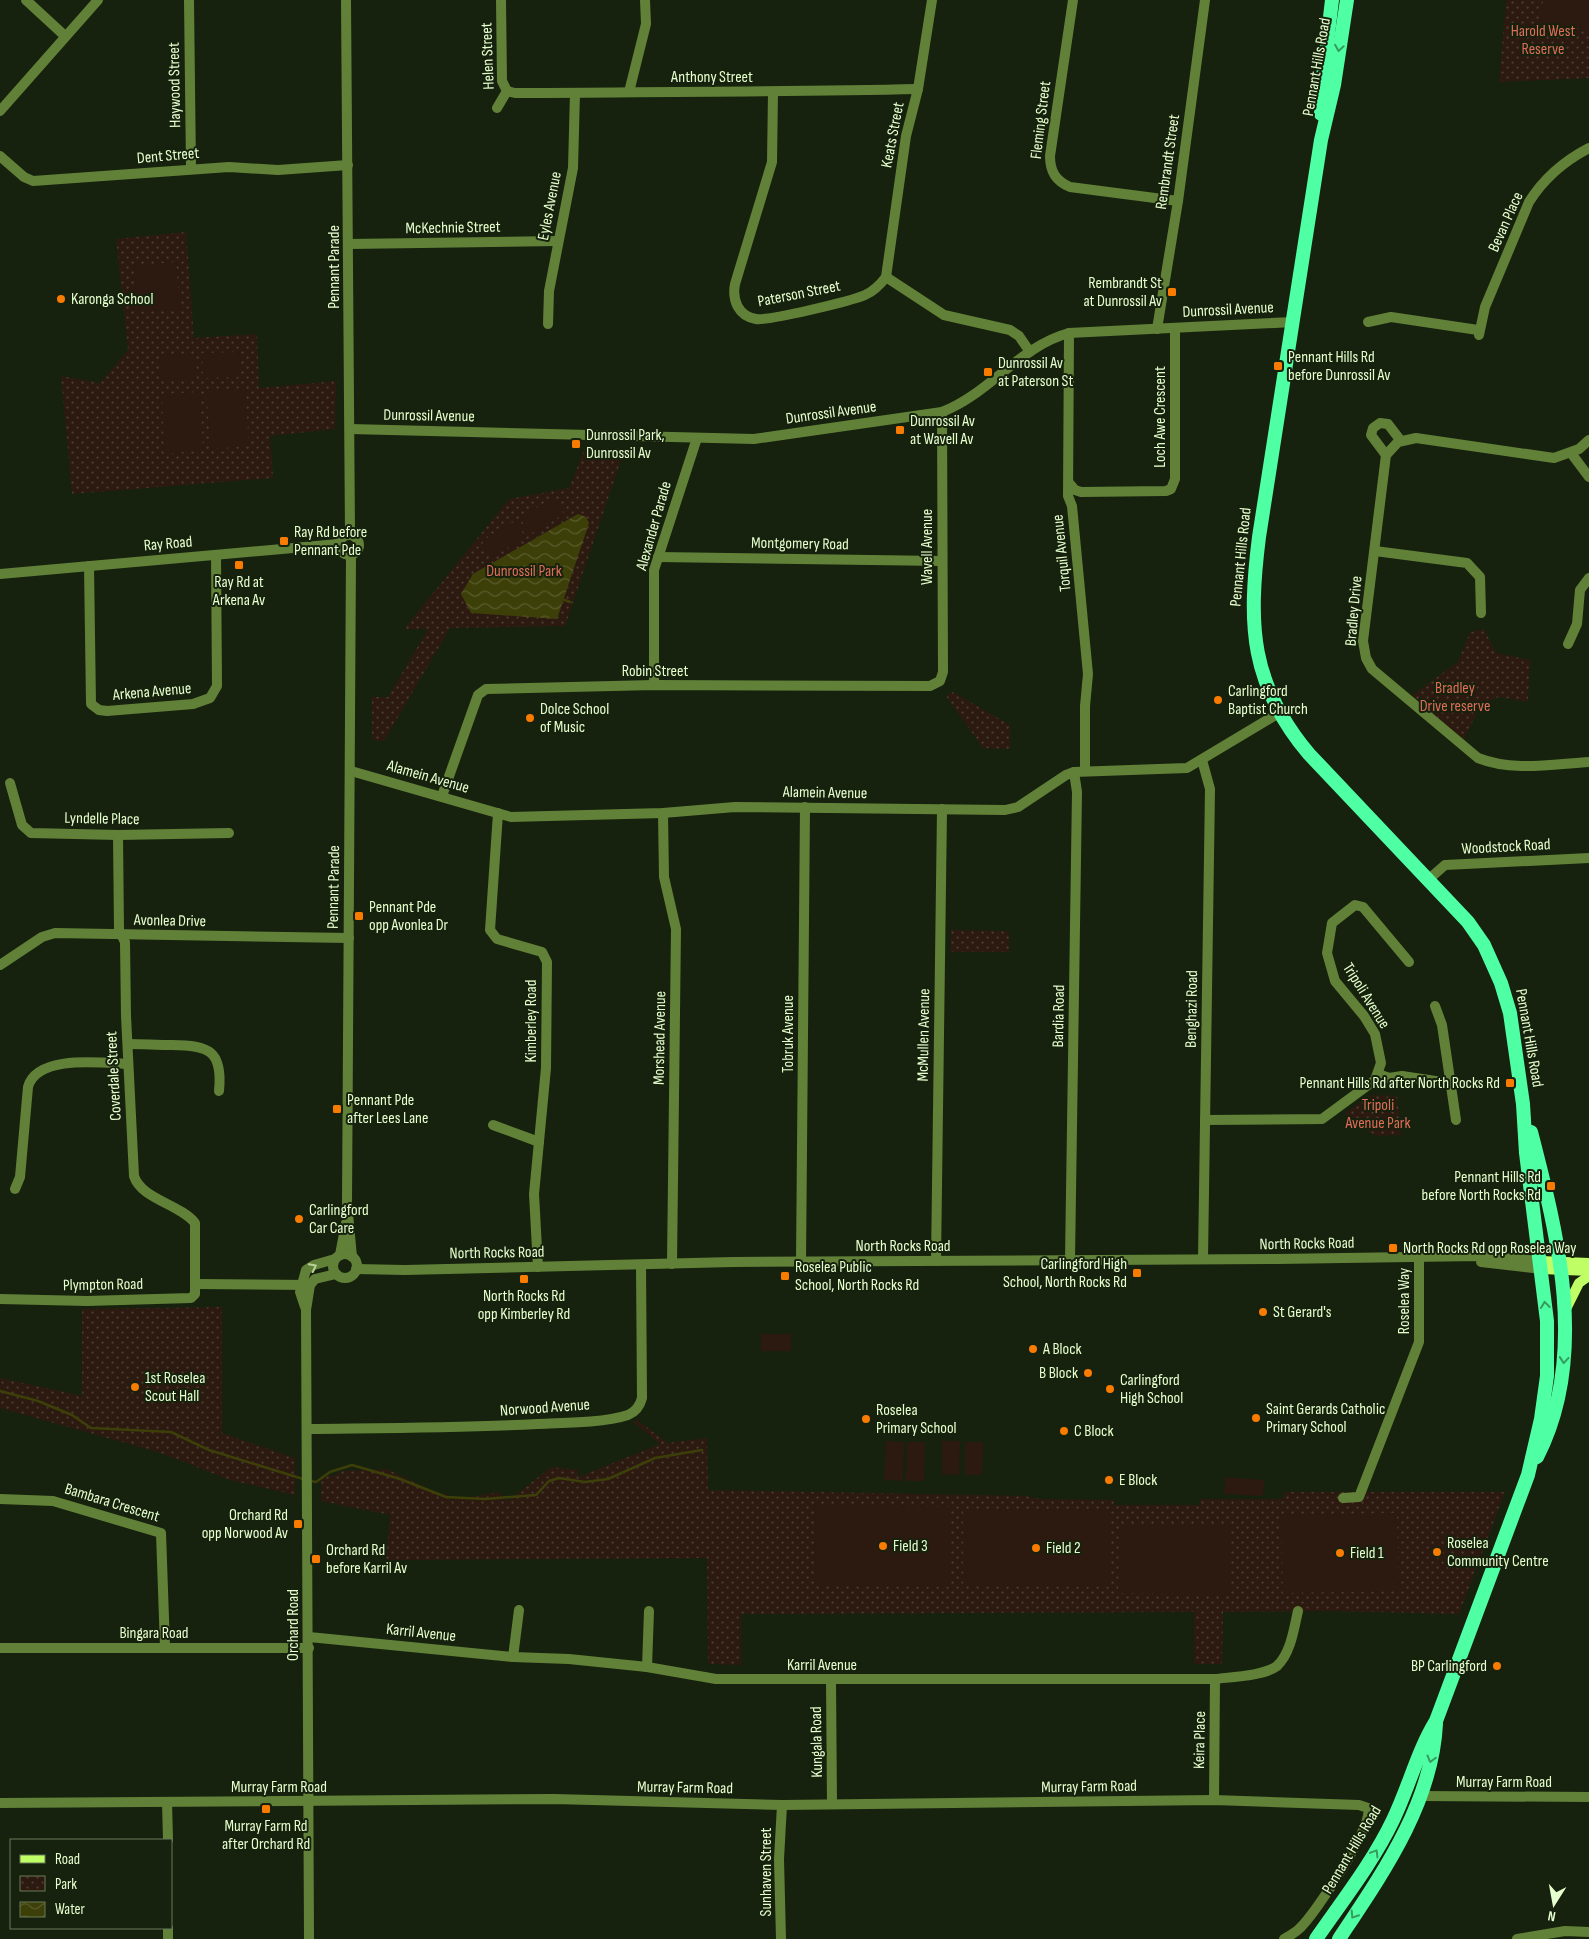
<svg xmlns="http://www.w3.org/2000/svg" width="1589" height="1939" viewBox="0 0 1589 1939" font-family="'Sofia Sans Condensed',sans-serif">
<defs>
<pattern id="park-dots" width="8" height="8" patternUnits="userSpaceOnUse" patternTransform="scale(1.25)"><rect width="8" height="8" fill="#2c1a10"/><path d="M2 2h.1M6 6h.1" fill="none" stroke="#4b3c32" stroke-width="1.8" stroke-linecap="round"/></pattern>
<pattern id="water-waves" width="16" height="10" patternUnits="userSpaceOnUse" patternTransform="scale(1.25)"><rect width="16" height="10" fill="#3d3f09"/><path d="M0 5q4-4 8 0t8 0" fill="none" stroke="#595c2c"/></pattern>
</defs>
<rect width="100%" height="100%" fill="#16220d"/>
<g fill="url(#park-dots)">
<polygon points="1506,0 1589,0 1589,78 1499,82"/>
<polygon points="186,232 194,338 257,334 259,388 336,381 335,429 270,436 273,478 72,494 61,376 100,383 128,350 116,239"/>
<polygon points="585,448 625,448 565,626 450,628 384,741 372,740 372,697 388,697 428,629 404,629 509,499 569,488"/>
<polygon points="1484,629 1496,653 1530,660 1528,702 1499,697 1482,704 1463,740 1412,695 1458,662 1470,632"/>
<polygon points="953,692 1010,725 1010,749 983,748 946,696"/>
<polygon points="951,930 1009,931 1009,952 951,952"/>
<polygon points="1372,1095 1397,1096 1401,1135 1376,1136 1346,1116 1346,1112"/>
<polygon points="222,1307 222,1433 295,1458 295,1495 230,1480 158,1452 0,1408 0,1378 82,1396 82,1309"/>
<polygon points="637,1420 668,1443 707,1438 708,1490 1026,1496 1041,1499 1114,1500 1115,1505 1200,1505 1200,1499 1282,1499 1285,1492 1505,1492 1459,1614 1332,1611 1223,1612 1222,1664 1194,1664 1194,1612 741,1614 741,1665 708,1664 707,1558 386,1560 390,1515 321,1501 321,1477 332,1476 342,1471 387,1469 441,1495 449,1494 450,1500 499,1492 508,1501 551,1467 578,1470 578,1477 660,1444 633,1422"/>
</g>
<g fill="#2c1a10">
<polygon points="1543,0 1589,0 1589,29 1540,24"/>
<polygon points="176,262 180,309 137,312 134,266"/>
<polygon points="239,352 240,377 203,378 202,353"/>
<polygon points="196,354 197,379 161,380 160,356"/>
<polygon points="245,388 249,446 211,449 206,391"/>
<polygon points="200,392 203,450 164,454 162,394"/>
<polygon points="553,498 564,514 530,534 520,518"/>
<polygon points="515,521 525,537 492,558 482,541"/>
<rect x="761" y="1334" width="30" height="17"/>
<polygon points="886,1441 904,1442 903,1481 884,1480"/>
<polygon points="942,1441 960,1441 959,1475 942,1474"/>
<polygon points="907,1442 925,1442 924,1481 906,1481"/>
<polygon points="965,1442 983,1442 982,1475 965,1475"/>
<polygon points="1225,1477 1264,1480 1263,1496 1224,1494"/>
<polygon points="816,1506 951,1507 950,1587 815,1586"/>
<polygon points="963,1510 1110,1511 1109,1587 963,1586"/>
<polygon points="1397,1513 1399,1591 1283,1593 1281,1515"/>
<polygon points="1119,1526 1230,1526 1230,1594 1118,1593"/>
</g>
<polygon fill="url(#water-waves)" points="578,514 586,517 589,523 557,619 471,613 461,594 473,574"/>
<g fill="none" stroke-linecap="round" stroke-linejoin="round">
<g stroke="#3d3f09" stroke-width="2.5">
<polyline points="562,599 570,602"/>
<polyline points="0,1391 38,1401 72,1415 91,1428 171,1432 209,1450 303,1479"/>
<polyline points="311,1481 316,1482 330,1472 352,1465 400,1479 446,1497 485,1499 536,1495 549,1481 559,1478 585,1482 608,1479 655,1458 702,1450"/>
</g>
<g stroke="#628138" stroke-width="10">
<polyline points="26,0 65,36"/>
<polyline points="189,0 191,169"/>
<polyline points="346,0 350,534"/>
<polyline points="501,0 502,81 507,91"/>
<path d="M1073 0 1050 156C1050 172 1056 181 1070 187L1178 201"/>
<path d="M507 91 515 93C650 92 784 92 918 89"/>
<polyline points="629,92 646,24 645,0"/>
<path d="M773 92 772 162 735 284C732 300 738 316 756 319 769 321 851 301 865 295 874 291 880 285 886 277L944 315 1010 330 1019 336 1030 352"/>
<polyline points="497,108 507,91"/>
<polyline points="0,111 98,0"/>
<polyline points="0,156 24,177 33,181 229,167 278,170 348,165"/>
<polyline points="349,244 558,241"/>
<polyline points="886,277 906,136 918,89 932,0"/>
<polyline points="1368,322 1391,317 1478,330"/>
<polyline points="548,324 549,291 573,168 575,93"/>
<polyline points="1157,329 1178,201 1205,0"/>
<polyline points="1069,333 1068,496 1072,506 1088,674 1085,706 1085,771"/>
<path d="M1479 335 1485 307 1529 202C1544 178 1564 161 1589 148"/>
<path d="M350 429 754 439 942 412C989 394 1020 346 1069 333L1293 322"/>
<path d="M1589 440 1579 449 1554 458 1416 438 1398 442 1386 455 1363 641 1366 658 1372 669 1478 758C1513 772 1553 764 1589 762"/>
<polyline points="1571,453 1589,477"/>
<polyline points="1386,455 1371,435 1373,428 1380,423 1388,424 1401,441"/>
<polyline points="1069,483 1075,490 1081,492 1166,491 1171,489 1175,479 1175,328"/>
<polyline points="1375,551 1467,563 1480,577 1481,613"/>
<polyline points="658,557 942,561"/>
<polyline points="89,566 91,704 99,710 107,711 193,704 210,698 217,686 216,555"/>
<polyline points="1568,644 1577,624 1580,590 1589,578"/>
<polyline points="654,685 654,570 697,438"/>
<polyline points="1202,760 1210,789 1203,1259"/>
<polyline points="351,771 511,817 663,813 735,807 1005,810 1018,807 1066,775 1074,772 1187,768 1279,713"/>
<polyline points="10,783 22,825 31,833 118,835 229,833"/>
<polyline points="442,796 478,695 486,689 654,685 930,686 940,681 943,672 942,412"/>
<polyline points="498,813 490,930 497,939 542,952 547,962 546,1068 534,1194 538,1267"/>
<polyline points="663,813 664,877 676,929 672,1264"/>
<polyline points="1429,879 1445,865 1589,858"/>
<polyline points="0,965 42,937 55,933 349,938"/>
<polyline points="1435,1006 1442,1025 1456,1120"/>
<path d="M128 1044C143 1044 157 1045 172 1045 209 1045 223 1051 219 1091"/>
<polyline points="1378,1074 1389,1078 1402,1076 1449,1083"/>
<polyline points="1205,1120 1322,1119 1375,1080 1381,1063 1375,1034 1364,1016 1335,981 1327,953 1332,923 1355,905 1363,907 1409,962"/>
<polyline points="493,1125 539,1142"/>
<path d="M15 1189 20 1177 28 1087C37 1054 102 1063 128 1064"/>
<polyline points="1070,1260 1077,792 1074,772"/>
<polyline points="936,1261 942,809"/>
<polyline points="801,1262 805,807"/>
<polyline points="195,1284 310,1285 315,1279 336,1274"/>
<path d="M0 1299 87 1301 191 1298 195 1294V1223C180 1204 141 1199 134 1176L126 1016 125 942 119 930 118 835"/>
<polyline points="305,1307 300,1292 306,1270 314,1265 335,1259"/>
<path d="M307 1429C384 1428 460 1428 537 1424 562 1423 604 1423 628 1415 635 1412 640 1406 642 1398L641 1265"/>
<polyline points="1343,1498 1359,1497 1419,1342 1419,1257"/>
<polyline points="0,1499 53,1501 161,1533 165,1647"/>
<path d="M309 1637 513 1657 569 1659 647 1667 716 1679H1215C1231 1677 1264 1676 1277 1666 1291 1653 1294 1628 1298 1611"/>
<polyline points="0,1648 309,1648"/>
<polyline points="513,1657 519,1610"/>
<polyline points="647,1667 649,1611"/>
<polyline points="831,1680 832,1804"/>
<polyline points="1420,1796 1589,1797"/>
<polyline points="1214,1800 1215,1679"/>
<polyline points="167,1802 168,1840"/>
<path d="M0 1803 554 1799 782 1805 1214 1800 1359 1805 1368 1808C1374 1826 1315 1914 1300 1928 1295 1933 1289 1936 1284 1939"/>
<polyline points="168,1928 168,1939"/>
<polyline points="309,1939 306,1310 310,1285"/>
<polyline points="781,1939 779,1859 782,1805"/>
<polyline points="1517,1939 1565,1931 1589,1932"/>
</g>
<g stroke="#628138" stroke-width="10">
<circle cx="349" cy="545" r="10"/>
<polyline points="351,555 347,1203 352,1257"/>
<polyline points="0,574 338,544"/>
<circle cx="345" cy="1266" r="12"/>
<polyline points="340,1255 346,1223"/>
<polyline points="1481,1262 1542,1269"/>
<polyline points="356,1269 405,1270 733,1262 1277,1259 1478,1256 1541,1261"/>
</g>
<g stroke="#bfff65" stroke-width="10">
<polyline points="1541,1261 1589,1263"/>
<polyline points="1542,1269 1589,1271"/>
<polyline points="1566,1309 1579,1283 1589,1276"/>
</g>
<g stroke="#4fffa4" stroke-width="14">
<polyline points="1321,114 1322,85 1332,0"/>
<path d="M1531 1132C1558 1236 1589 1356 1537 1457"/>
<path d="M1316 1939C1343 1900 1373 1862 1393 1820 1409 1787 1417 1752 1436 1721L1528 1475 1541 1419 1547 1376V1321L1526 1153 1523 1104 1510 1013 1501 983 1484 945 1468 922 1309 754C1250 684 1248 625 1259 537L1321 140 1334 85 1347 0"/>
<path d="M1339 1939C1382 1874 1432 1804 1436 1724"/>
</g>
</g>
<defs><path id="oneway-chevron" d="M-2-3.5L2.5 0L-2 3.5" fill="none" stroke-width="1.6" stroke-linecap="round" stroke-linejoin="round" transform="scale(1.25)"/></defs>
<g stroke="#359c60">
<use href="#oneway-chevron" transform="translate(1339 48) rotate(99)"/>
<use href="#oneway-chevron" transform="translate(1545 1305) rotate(-96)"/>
<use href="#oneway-chevron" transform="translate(1564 1360) rotate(95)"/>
<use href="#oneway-chevron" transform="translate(1431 1759) rotate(105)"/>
<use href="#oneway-chevron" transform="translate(1375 1853) rotate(-59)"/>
<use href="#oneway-chevron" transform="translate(1354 1915) rotate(123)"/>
</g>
<use stroke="#b8d39a" href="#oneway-chevron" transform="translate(313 1267) rotate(-27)"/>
<g fill="#f97b00" stroke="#16220d" stroke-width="2">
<rect x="1167" y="287" width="10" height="10" rx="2.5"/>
<circle cx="61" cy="299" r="5"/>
<rect x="1273" y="361" width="10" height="10" rx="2.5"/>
<rect x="983" y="367" width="10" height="10" rx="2.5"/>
<rect x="895" y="425" width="10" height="10" rx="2.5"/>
<rect x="571" y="439" width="10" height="10" rx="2.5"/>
<rect x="279" y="536" width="10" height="10" rx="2.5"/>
<rect x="234" y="560" width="10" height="10" rx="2.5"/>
<circle cx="1218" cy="700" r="5"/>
<circle cx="530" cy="718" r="5"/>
<rect x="354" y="911" width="10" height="10" rx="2.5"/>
<rect x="1505" y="1078" width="10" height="10" rx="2.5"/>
<rect x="332" y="1104" width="10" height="10" rx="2.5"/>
<rect x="1546" y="1181" width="10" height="10" rx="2.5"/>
<circle cx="299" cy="1219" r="5"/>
<rect x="1388" y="1243" width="10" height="10" rx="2.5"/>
<rect x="1132" y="1268" width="10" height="10" rx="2.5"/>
<rect x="780" y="1271" width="10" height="10" rx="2.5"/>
<rect x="519" y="1274" width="10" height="10" rx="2.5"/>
<circle cx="1263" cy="1312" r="5"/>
<circle cx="1033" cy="1349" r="5"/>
<circle cx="1088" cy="1373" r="5"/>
<circle cx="135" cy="1387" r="5"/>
<circle cx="1110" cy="1389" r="5"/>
<circle cx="1256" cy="1418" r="5"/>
<circle cx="866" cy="1419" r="5"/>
<circle cx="1064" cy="1431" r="5"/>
<circle cx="1109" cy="1480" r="5"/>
<rect x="293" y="1519" width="10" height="10" rx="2.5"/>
<circle cx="883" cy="1546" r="5"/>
<circle cx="1036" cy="1548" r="5"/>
<circle cx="1437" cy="1552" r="5"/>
<circle cx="1340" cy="1553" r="5"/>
<rect x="311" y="1554" width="10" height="10" rx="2.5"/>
<circle cx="1497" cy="1666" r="5"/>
<rect x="261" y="1804" width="10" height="10" rx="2.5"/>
</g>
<g text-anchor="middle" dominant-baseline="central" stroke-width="4" stroke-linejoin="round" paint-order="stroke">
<g font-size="16" fill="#df6d5a" stroke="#16220d">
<text x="1543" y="31">Harold West<tspan x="1543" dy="18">Reserve</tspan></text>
<text x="524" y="571">Dunrossil Park</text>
<text x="1455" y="688">Bradley<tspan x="1455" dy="18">Drive reserve</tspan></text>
<text x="1378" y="1105">Tripoli<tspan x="1378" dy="18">Avenue Park</tspan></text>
</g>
<g font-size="16" fill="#e6ffce" stroke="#16220d">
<text transform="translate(488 56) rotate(-92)">Helen Street</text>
<text transform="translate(1317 67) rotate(-80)">Pennant Hills Road</text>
<text x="712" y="77">Anthony Street</text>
<text transform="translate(175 85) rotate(-91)">Haywood Street</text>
<text transform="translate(1041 120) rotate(-83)">Fleming Street</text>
<text transform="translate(893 135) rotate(-79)">Keats Street</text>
<text transform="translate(168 156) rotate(-5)">Dent Street</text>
<text transform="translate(1168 162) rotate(-82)">Rembrandt Street</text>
<text transform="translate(550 206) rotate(-79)">Eyles Avenue</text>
<text transform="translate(1506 222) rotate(-66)">Bevan Place</text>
<text transform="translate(453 228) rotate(-1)">McKechnie Street</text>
<text transform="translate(334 267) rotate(-90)">Pennant Parade</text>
<text transform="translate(799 294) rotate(-11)">Paterson Street</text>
<text transform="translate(1228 310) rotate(-3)">Dunrossil Avenue</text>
<text transform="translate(831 413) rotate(-8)">Dunrossil Avenue</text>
<text transform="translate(429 416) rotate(1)">Dunrossil Avenue</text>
<text transform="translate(1160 417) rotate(-90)">Loch Awe Crescent</text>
<text transform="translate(654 526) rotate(-74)">Alexander Parade</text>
<text transform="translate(168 544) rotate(-5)">Ray Road</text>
<text transform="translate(800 544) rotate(1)">Montgomery Road</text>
<text transform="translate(927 547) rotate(-90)">Wavell Avenue</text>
<text transform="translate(1062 553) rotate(-96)">Torquil Avenue</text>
<text transform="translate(1241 557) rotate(-84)">Pennant Hills Road</text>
<text transform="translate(1354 611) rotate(-85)">Bradley Drive</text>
<text x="655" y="671">Robin Street</text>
<text transform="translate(152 692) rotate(-5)">Arkena Avenue</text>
<text transform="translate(428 777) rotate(16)">Alamein Avenue</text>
<text transform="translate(825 793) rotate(1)">Alamein Avenue</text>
<text transform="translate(102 819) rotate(1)">Lyndelle Place</text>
<text transform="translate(1506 847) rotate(-3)">Woodstock Road</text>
<text transform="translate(334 887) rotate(-89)">Pennant Parade</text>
<text transform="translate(170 921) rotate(1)">Avonlea Drive</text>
<text transform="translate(1366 996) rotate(58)">Tripoli Avenue</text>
<text transform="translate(1192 1009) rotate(-89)">Benghazi Road</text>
<text transform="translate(1059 1016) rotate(-89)">Bardia Road</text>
<text transform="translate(531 1021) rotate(-90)">Kimberley Road</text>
<text transform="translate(788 1034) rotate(-90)">Tobruk Avenue</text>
<text transform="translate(924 1035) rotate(-89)">McMullen Avenue</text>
<text transform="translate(660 1038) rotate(-89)">Morshead Avenue</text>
<text transform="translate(1529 1038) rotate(80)">Pennant Hills Road</text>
<text transform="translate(114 1076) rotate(-93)">Coverdale Street</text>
<text transform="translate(1307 1244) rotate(-1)">North Rocks Road</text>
<text x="903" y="1246">North Rocks Road</text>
<text transform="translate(497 1253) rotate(-1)">North Rocks Road</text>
<text transform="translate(103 1285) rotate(-1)">Plympton Road</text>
<text transform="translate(1404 1301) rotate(-90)">Roselea Way</text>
<text transform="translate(545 1408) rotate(-4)">Norwood Avenue</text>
<text transform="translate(112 1503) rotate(17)">Bambara Crescent</text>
<text transform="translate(293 1625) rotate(-90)">Orchard Road</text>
<text x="154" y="1633">Bingara Road</text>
<text transform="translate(421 1633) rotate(6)">Karril Avenue</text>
<text x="822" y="1665">Karril Avenue</text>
<text transform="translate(1200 1740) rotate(-89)">Keira Place</text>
<text transform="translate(817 1742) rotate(-91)">Kungala Road</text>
<text x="1504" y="1782">Murray Farm Road</text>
<text x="279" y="1787">Murray Farm Road</text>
<text transform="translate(1089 1787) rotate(-1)">Murray Farm Road</text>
<text transform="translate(685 1788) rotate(1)">Murray Farm Road</text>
<text transform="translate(1352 1850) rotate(-59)">Pennant Hills Road</text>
<text transform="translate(766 1872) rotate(-90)">Sunhaven Street</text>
</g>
<g font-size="16" fill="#e6ffce" stroke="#16220d" text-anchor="start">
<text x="1162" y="283" text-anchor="end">Rembrandt St<tspan x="1162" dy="18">at Dunrossil Av</tspan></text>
<text x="71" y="299">Karonga School</text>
<text x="1288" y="357">Pennant Hills Rd<tspan x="1288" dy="18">before Dunrossil Av</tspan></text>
<text x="998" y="363">Dunrossil Av<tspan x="998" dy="18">at Paterson St</tspan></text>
<text x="910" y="421">Dunrossil Av<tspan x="910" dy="18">at Wavell Av</tspan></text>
<text x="586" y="435">Dunrossil Park,<tspan x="586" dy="18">Dunrossil Av</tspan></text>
<text x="294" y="532">Ray Rd before<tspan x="294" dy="18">Pennant Pde</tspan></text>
<text x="239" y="582" text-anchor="middle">Ray Rd at<tspan x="239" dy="18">Arkena Av</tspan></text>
<text x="1228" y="691">Carlingford<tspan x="1228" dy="18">Baptist Church</tspan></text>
<text x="540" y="709">Dolce School<tspan x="540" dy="18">of Music</tspan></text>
<text x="369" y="907">Pennant Pde<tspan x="369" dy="18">opp Avonlea Dr</tspan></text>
<text x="1500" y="1083" text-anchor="end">Pennant Hills Rd after North Rocks Rd</text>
<text x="347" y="1100">Pennant Pde<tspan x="347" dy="18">after Lees Lane</tspan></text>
<text x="1541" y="1177" text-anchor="end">Pennant Hills Rd<tspan x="1541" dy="18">before North Rocks Rd</tspan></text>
<text x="309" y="1210">Carlingford<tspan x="309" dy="18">Car Care</tspan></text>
<text x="1403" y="1248">North Rocks Rd opp Roselea Way</text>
<text x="1127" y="1264" text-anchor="end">Carlingford High<tspan x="1127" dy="18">School, North Rocks Rd</tspan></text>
<text x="795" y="1267">Roselea Public<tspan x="795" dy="18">School, North Rocks Rd</tspan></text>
<text x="524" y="1296" text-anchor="middle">North Rocks Rd<tspan x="524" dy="18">opp Kimberley Rd</tspan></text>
<text x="1273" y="1312">St Gerard's</text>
<text x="1043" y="1349">A Block</text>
<text x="1078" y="1373" text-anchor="end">B Block</text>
<text x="145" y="1378">1st Roselea<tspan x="145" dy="18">Scout Hall</tspan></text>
<text x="1120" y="1380">Carlingford<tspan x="1120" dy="18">High School</tspan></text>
<text x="1266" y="1409">Saint Gerards Catholic<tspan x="1266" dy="18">Primary School</tspan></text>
<text x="876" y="1410">Roselea<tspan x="876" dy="18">Primary School</tspan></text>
<text x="1074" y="1431">C Block</text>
<text x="1119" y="1480">E Block</text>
<text x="288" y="1515" text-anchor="end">Orchard Rd<tspan x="288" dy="18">opp Norwood Av</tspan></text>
<text x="1447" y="1543">Roselea<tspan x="1447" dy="18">Community Centre</tspan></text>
<text x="893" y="1546">Field 3</text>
<text x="1046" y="1548">Field 2</text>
<text x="326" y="1550">Orchard Rd<tspan x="326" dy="18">before Karril Av</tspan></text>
<text x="1350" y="1553">Field 1</text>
<text x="1487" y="1666" text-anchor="end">BP Carlingford</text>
<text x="266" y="1826" text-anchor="middle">Murray Farm Rd<tspan x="266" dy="18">after Orchard Rd</tspan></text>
</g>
</g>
<rect x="10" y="1839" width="162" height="90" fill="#16220d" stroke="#697a5a"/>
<rect x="20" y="1855" width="25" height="8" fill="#bfff65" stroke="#697a5a"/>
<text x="55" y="1864" font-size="15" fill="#e6ffce">Road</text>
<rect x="20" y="1876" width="25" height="15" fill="url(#park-dots)" stroke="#697a5a"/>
<text x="55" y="1889" font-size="15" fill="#e6ffce">Park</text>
<rect x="20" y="1902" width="25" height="15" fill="url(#water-waves)" stroke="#697a5a"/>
<text x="55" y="1914" font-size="15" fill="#e6ffce">Water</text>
<g transform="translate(1554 1904) rotate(191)" stroke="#16220d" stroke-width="4" paint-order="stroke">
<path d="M0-4L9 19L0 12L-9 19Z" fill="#e6ffce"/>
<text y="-8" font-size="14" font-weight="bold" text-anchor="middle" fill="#e6ffce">N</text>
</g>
</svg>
